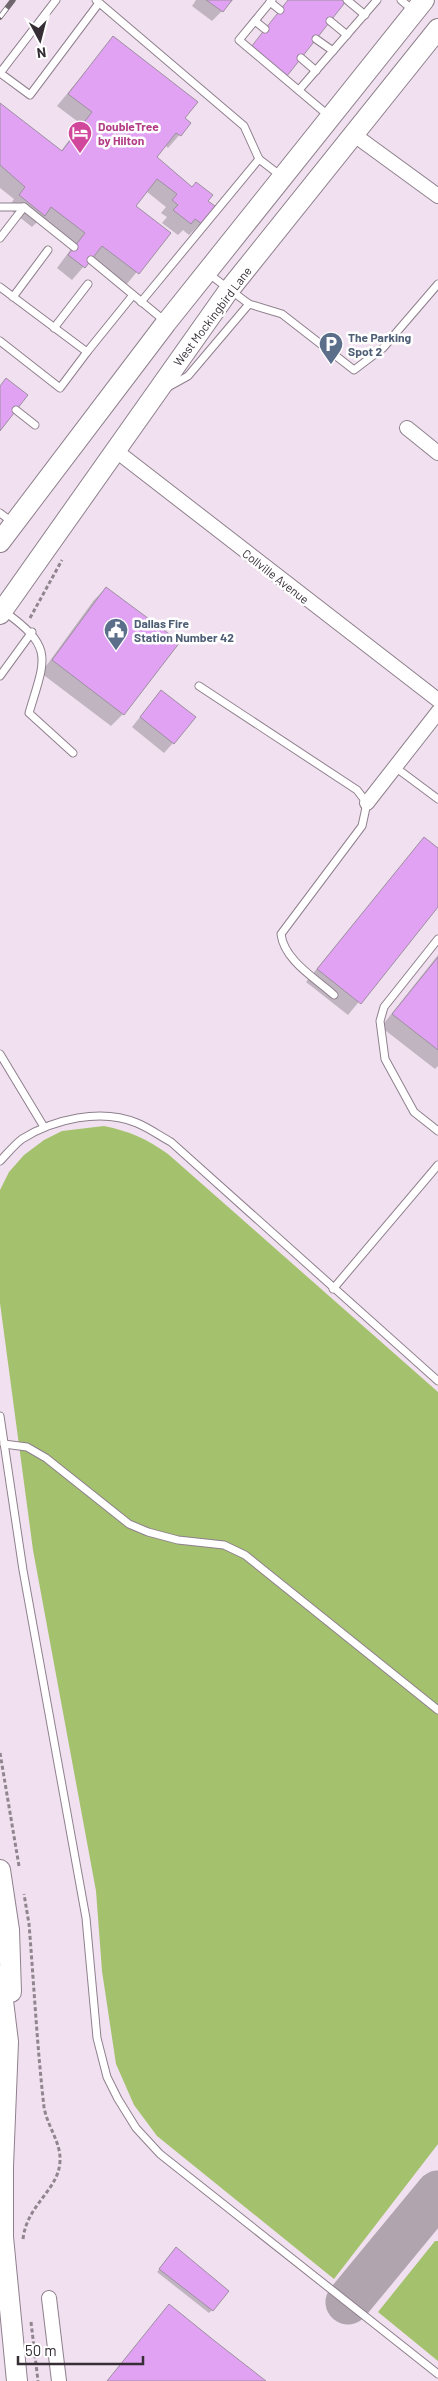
<svg xmlns="http://www.w3.org/2000/svg" width="438" height="2381" viewBox="0 0 438 2381" font-family="Barlow,sans-serif">
<rect width="100%" height="100%" fill="#f1e1f0"/>
<g fill="#a4c16d">
<path d="M104 1126C129 1131 147 1139 168 1154L438 1392V2144L334 2279 157 2136 134 2105 116 2064 102 1971 96 1891 33 1550 0 1303V1190L9 1172 24 1155 44 1140 62 1131Z"/>
<polygon points="435,2241 438,2241 438,2361 378,2312"/>
</g>
<g fill="#0003">
<polygon points="196,0 233,0 212,21 192,6"/>
<polygon points="113,38 190,123 168,148 165,145 155,157 207,201 201,223 189,235 183,230 178,235 162,223 167,217 161,213 166,207 146,191 134,206 169,233 126,285 91,258 72,280 57,268 74,245 40,219 32,227 8,208 14,199 0,188 0,104 61,151 81,124 57,106"/>
<polygon points="106,588 123,714 111,726 41,673 94,600"/>
<polygon points="161,691 173,743 164,753 132,727"/>
<polygon points="424,838 438,850 438,905 348,1015 306,982"/>
<polygon points="438,955 438,1066 435,1069 381,1027"/>
<polygon points="174,2252 212,2310 209,2313 157,2272"/>
<polygon points="169,2306 263,2381 107,2381"/>
</g>
<g fill="none" stroke-linecap="round" stroke-linejoin="round">
<polyline stroke="#b0a4af" stroke-width="45" points="348,2302 438,2193"/>
</g>
<g fill="#e1a2f3" stroke="#9c909f">
<polygon points="206,0 232,0 223,12"/>
<polygon points="288,0 347,0 287,76 251,47"/>
<polygon points="113,36 198,102 185,118 191,123 181,136 176,133 157,157 192,187 196,182 213,195 208,201 215,206 202,224 195,219 191,224 173,210 178,205 172,200 177,194 157,179 136,206 171,233 139,274 102,246 85,268 68,255 85,233 51,207 45,216 19,195 25,187 0,165 0,103 62,151 92,112 68,94"/>
<polygon points="6,378 28,395 0,431 0,386"/>
<polygon points="106,587 180,642 124,715 52,660"/>
<polygon points="161,690 196,717 174,744 140,717"/>
<polygon points="424,837 438,848 438,907 361,1004 317,969"/>
<polygon points="438,957 438,1050 392,1014"/>
<polygon points="176,2247 229,2291 213,2311 159,2269"/>
<polygon points="169,2304 216,2342 266,2381 107,2381"/>
</g>
<g fill="none" stroke-linecap="round" stroke-linejoin="round">
<defs>
<g id="service">
<polyline points="96,0 244,126 259,159"/>
<polyline points="272,0 239,40 329,116"/>
<polyline points="347,0 365,15"/>
<polyline points="401,0 414,11"/>
<polyline points="270,2 280,10"/>
<polyline points="255,21 265,29"/>
<polyline points="330,21 347,35"/>
<polyline points="316,39 333,51"/>
<polyline points="301,58 316,71"/>
<polyline points="0,73 30,95 99,3"/>
<polyline points="0,73 56,0"/>
<polyline points="299,90 377,0"/>
<polyline points="0,207 24,207 74,247"/>
<polyline points="0,238 24,207"/>
<polyline points="91,260 166,322"/>
<polyline points="209,274 249,304 282,314 354,370 383,348 438,284"/>
<polyline points="0,287 87,352 133,295"/>
<polyline points="13,297 48,250"/>
<polyline points="141,302 259,159 281,176"/>
<polyline points="54,328 88,284"/>
<polyline points="0,341 60,388 87,352"/>
<polyline points="168,387 188,376 249,304"/>
<polyline points="16,410 35,425"/>
<polyline points="0,513 12,522"/>
<path d="M5 612C55 648 45 659 29 713L73 753"/>
<polyline points="0,676 32,632"/>
<path d="M199 686 357 790 367 803 362 826 281 934C284 960 315 978 334 995"/>
<polyline points="395,767 438,799"/>
<polyline points="438,939 384,1007 380,1021 385,1059 414,1112 438,1131"/>
<polyline points="0,1054 44,1127"/>
<path d="M0 1161C7 1154 14 1145 22 1139 54 1119 101 1108 137 1123 149 1128 160 1136 171 1142L438 1381"/>
<polyline points="333,1289 438,1165"/>
<polyline points="0,1416 23,1570 86,1918 97,2038 107,2077 118,2099 136,2128 160,2154 438,2374"/>
<polyline points="4,1444 27,1447 46,1458 129,1524 148,1532 178,1540 224,1545 245,1555 438,1710"/>
</g>
<g id="minor">
<polyline points="353,134 438,196"/>
<polyline points="407,428 438,453"/>
<polyline points="115,450 438,700"/>
<polyline points="367,803 438,712"/>
<polyline points="49,2298 59,2381"/>
</g>
<g id="secondary">
<polyline points="0,542 166,323 424,0"/>
<polyline points="0,614 229,290 438,29"/>
<polyline points="0,1870 9,1930 11,1992"/>
<polyline points="0,1976 8,2042 3,2166 3,2237 17,2381"/>
</g>
</defs>
<use href="#service" stroke="#8f808d" stroke-width="9"/>
<use href="#minor" stroke="#8f808d" stroke-width="16"/>
<use href="#secondary" stroke="#8f808d" stroke-width="22"/>
<g stroke="#918690" stroke-width="3" stroke-dasharray="4 2.5" stroke-linecap="butt">
<polyline points="30,618 62,560"/>
<polyline points="0,1753 19,1866"/>
<path d="M23 2239C27 2204 59 2190 60 2161 61 2142 47 2126 44 2107 37 2046 34 1985 29 1924L24 1894"/>
<polyline points="31,2322 38,2381"/>
</g>
<use href="#service" stroke="#fff" stroke-width="7"/>
<use href="#minor" stroke="#fff" stroke-width="14"/>
<use href="#secondary" stroke="#fff" stroke-width="20"/>
<defs>
<polyline id="rail" points="0,17 13,0"/>
</defs>
<use href="#rail" stroke="#6f666e" stroke-width="5.5"/>
<use href="#rail" stroke="#fff" stroke-width="4" stroke-dasharray="11" stroke-linecap="butt"/>
</g>
<defs>
<symbol id="hotel-pin" viewBox="-11 -11 22 30"><path d="M0 17L-7.5 6A9.5 9.5 0 1 1 7.5 6Z" fill="#d1479c" stroke="#fff"/><path d="M-6-4.5h1.5V1H6V5H4.5V3h-9V5H-6ZM-4 0a1.8 1.8 0 1 1 3.6 0ZM.5 0V-2.5h3Q6-2.5 6 0Z" fill="#fff"/></symbol>
<symbol id="parking-pin" viewBox="-11 -11 22 30"><path d="M0 17L-7.5 6A9.5 9.5 0 1 1 7.5 6Z" fill="#5c6f8a" stroke="#fff"/><path d="M-3.5-5.5H1a3.5 3.5 0 0 1 0 7H-1V5.5H-3.5ZM-1-3.4V-.6H.8a1.4 1.4 0 0 0 0-2.8Z" fill="#fff"/></symbol>
<symbol id="civic-pin" viewBox="-11 -11 22 30"><path d="M0 17L-7.5 6A9.5 9.5 0 1 1 7.5 6Z" fill="#5c6f8a" stroke="#fff"/><path d="M-.6-6.5H3V-4.5H.6V-3L4-1V1h2V6H-6V1h2V-1L-.6-3ZM-1.2 2.5V6h2.4V2.5Z" fill="#fff"/></symbol>
</defs>
<g fill-rule="evenodd">
<use href="#hotel-pin" x="66" y="119" width="28" height="38"/>
<use href="#parking-pin" x="317" y="330" width="28" height="38"/>
<use href="#civic-pin" x="102" y="616" width="28" height="38"/>
</g>
<g text-anchor="middle" dominant-baseline="central" stroke-width="5" stroke-linejoin="round" paint-order="stroke">
<g font-size="12" font-weight="bold" fill="#b23c85" stroke="#fff" text-anchor="start">
<text x="98" y="126">DoubleTree<tspan x="98" dy="14">by Hilton</tspan></text>
</g>
<g font-size="12" fill="#352f35" stroke="#fff">
<text transform="translate(212 316) rotate(-53)">West Mockingbird Lane</text>
<text transform="translate(276 576) rotate(38)">Collville Avenue</text>
</g>
<g font-size="12" font-weight="bold" fill="#4e5e75" stroke="#fff" text-anchor="start">
<text x="348" y="337">The Parking<tspan x="348" dy="14">Spot 2</tspan></text>
<text x="134" y="623">Dallas Fire<tspan x="134" dy="14">Station Number 42</tspan></text>
</g>
</g>
<g transform="translate(40 40) rotate(173)" stroke="#ffffff" stroke-width="4" paint-order="stroke">
<path d="M0-4L9 19L0 12L-9 19Z" fill="#352f35"/>
<text y="-8" font-size="14" font-weight="bold" text-anchor="middle" fill="#352f35">N</text>
</g>
<path d="M18 2356v8h125v-8" fill="none" stroke="#352f35" stroke-width="2.5"/>
<text x="25" y="2356" font-size="15" fill="#352f35" stroke="#ffffff" stroke-width="4" paint-order="stroke">50 m</text>
</svg>
